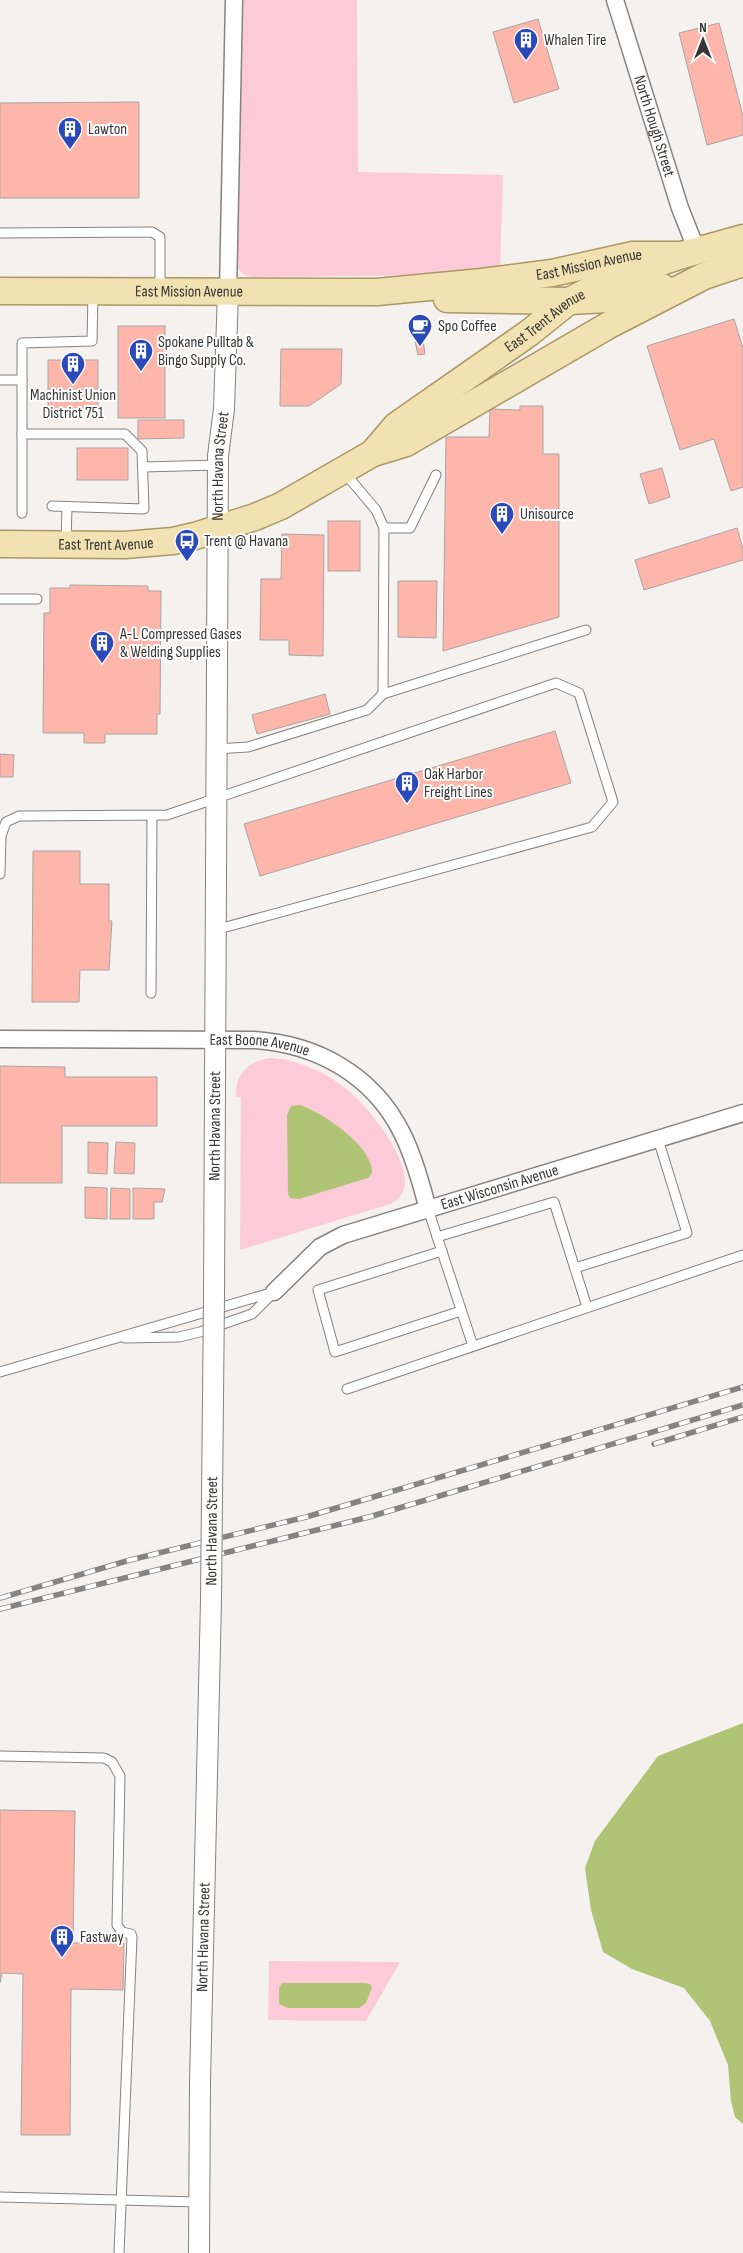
<svg xmlns="http://www.w3.org/2000/svg" width="743" height="2253" viewBox="0 0 743 2253" font-family="'Sofia Sans Condensed',sans-serif">
<rect width="100%" height="100%" fill="#f5f1ef"/>
<g fill="#fccad9">
<path d="M240 0H357L358 172 503 175 500 271 431 275 251 277C241 274 238 271 236 261Z"/>
<path d="M270 1058C296 1059 323 1071 344 1087 366 1103 435 1184 390 1204L240 1250 241 1097H236C235 1074 248 1061 270 1058Z"/>
<polygon points="269,1961 400,1962 366,2021 268,2020"/>
</g>
<g fill="#b0c475">
<path d="M300 1105C323 1113 373 1146 372 1173L368 1178 299 1199 290 1198 288 1194 287 1115 291 1106Z"/>
<polygon points="743,1723 743,2124 735,2117 731,2101 728,2065 710,2021 684,1988 632,1969 603,1952 591,1910 585,1868 595,1841 658,1756"/>
<polygon points="282,1983 366,1983 371,1985 372,1988 366,2003 359,2008 288,2008 279,2004 279,1988"/>
</g>
<g fill="#feb6ab" stroke="#a9a5a4">
<polygon points="538,19 559,89 514,103 493,32"/>
<polygon points="719,23 743,116 743,135 707,145 679,33"/>
<polygon points="139,102 139,198 0,198 0,103"/>
<polygon points="734,319 743,348 743,487 731,491 714,439 680,450 647,346"/>
<rect x="118" y="326" width="47" height="92"/>
<polygon points="423,340 425,354 418,355 415,341"/>
<polygon points="281,349 342,349 341,384 309,406 280,406"/>
<rect x="48" y="360" width="50" height="49"/>
<polygon points="520,406 543,406 543,454 559,454 559,617 443,651 446,437 489,437 490,409 520,410"/>
<polygon points="138,420 184,420 184,438 138,439"/>
<rect x="77" y="448" width="51" height="32"/>
<polygon points="662,468 670,497 649,504 640,474"/>
<rect x="328" y="521" width="32" height="50"/>
<polygon points="737,528 743,549 743,560 644,590 635,560"/>
<polygon points="282,534 324,535 323,656 289,655 289,640 260,640 261,579 281,579"/>
<polygon points="398,581 437,581 436,638 398,637"/>
<polygon points="70,585 148,586 148,591 161,591 160,714 157,714 157,734 105,734 105,743 84,743 84,733 43,733 44,613 50,613 50,588 70,588"/>
<polygon points="325,694 330,714 257,734 252,715"/>
<polygon points="555,731 571,783 260,876 244,824"/>
<polygon points="0,754 14,755 13,777 0,777"/>
<polygon points="33,851 80,851 80,884 109,884 109,921 112,921 109,970 80,970 79,1002 32,1002"/>
<polygon points="0,1066 65,1067 65,1077 157,1077 157,1126 62,1126 62,1183 0,1183"/>
<polygon points="88,1142 108,1143 107,1174 88,1173"/>
<polygon points="116,1142 135,1143 134,1174 114,1173"/>
<polygon points="85,1187 107,1188 107,1219 85,1218"/>
<polygon points="111,1188 130,1189 130,1219 110,1219"/>
<polygon points="133,1188 165,1189 162,1202 154,1202 154,1219 133,1219"/>
<polygon points="0,1810 75,1811 73,1943 124,1943 123,1990 71,1989 70,2135 21,2135 23,1974 2,1973 0,1983"/>
</g>
<g fill="none" stroke-linecap="round" stroke-linejoin="round">
<defs>
<g id="service">
<polyline points="0,233 152,232 160,237 160,290"/>
<polyline points="0,380 22,380"/>
<polyline points="22,434 125,434 142,451 144,509 52,506"/>
<polyline points="143,467 218,465"/>
<polyline points="344,472 376,510 384,528"/>
<polyline points="22,513 22,343 92,341 93,294"/>
<polyline points="66,542 67,507"/>
<polyline points="0,599 37,599"/>
<polyline points="383,694 384,528 410,528 436,475"/>
<polyline points="216,749 248,747 367,710 383,694 586,630"/>
<polyline points="0,874 1,836 6,822 19,816 167,815 556,683 579,693 613,802 592,827 215,930"/>
<polyline points="151,993 152,816"/>
<polyline points="428,1209 473,1346"/>
<polyline points="437,1237 554,1202 587,1307"/>
<polyline points="442,1251 318,1290 335,1352 461,1311"/>
<polyline points="575,1268 687,1233 658,1139"/>
<polyline points="125,1338 179,1337 200,1332 252,1314 272,1294"/>
<polyline points="0,1372 274,1292"/>
<polyline points="347,1389 743,1255"/>
<polyline points="0,1756 104,1758 112,1762 120,1776 117,1925 122,1932 131,1934 132,1937 119,2253"/>
<polyline points="0,2197 199,2202"/>
</g>
<g id="minor">
<path id="s1" d="M615 0 680 208 697 251"/>
<polyline points="228,292 234,0"/>
<path id="s2" d="M0 1039 254 1040C317 1044 373 1075 402 1133 414 1157 421 1184 428 1209"/>
<path id="s3" d="M274 1292 320 1247 343 1235 743 1113"/>
</g>
<g id="tertiary">
<path id="s4" d="M214 1297 218 456 224 409 228 292"/>
<path id="s5" d="M199 2253 200 2082 211 1600"/>
</g>
<g id="primary">
<path id="s6" d="M0 291 377 292 482 282 552 273 633 255H682"/>
<polyline points="447,299 569,301 608,299 662,287"/>
<path id="s7" d="M373 453 396 426 529 333 569 301 611 279 682 255 743 238"/>
<path id="s8" d="M0 544 125 545 173 541 195 536 255 517 281 506 373 453 406 443 609 325 704 276 743 263"/>
</g>
</defs>
<use href="#service" stroke="#858280" stroke-width="11"/>
<use href="#minor" stroke="#858280" stroke-width="19"/>
<use href="#tertiary" stroke="#858280" stroke-width="22"/>
<use href="#primary" stroke="#ab9864" stroke-width="29"/>
<use href="#service" stroke="#fff" stroke-width="9"/>
<use href="#minor" stroke="#fff" stroke-width="16"/>
<use href="#tertiary" stroke="#fff" stroke-width="20"/>
<use href="#primary" stroke="#f2e1b1" stroke-width="26"/>
<defs>
<g id="rail">
<polyline points="654,1444 743,1417"/>
<polyline points="0,1598 130,1560 306,1517 743,1387"/>
<polyline points="0,1609 369,1517 743,1405"/>
</g>
</defs>
<use href="#rail" stroke="#868482" stroke-width="5.5"/>
<use href="#rail" stroke="#fff" stroke-width="4" stroke-dasharray="11" stroke-linecap="butt"/>
<defs>
<g id="tertiary-bridge">
<path id="s9" d="M211 1600 214 1297"/>
</g>
</defs>
<use href="#tertiary-bridge" stroke="#858280" stroke-width="22" stroke-linecap="butt"/>
<use href="#tertiary-bridge" stroke="#fff" stroke-width="20"/>
</g>
<defs>
<symbol id="building-pin" viewBox="-11 -11 22 30"><path d="M0 17L-7.5 6A9.5 9.5 0 1 1 7.5 6Z" fill="#2b4aba" stroke="#fff"/><path d="M-4-6H4V6H1V3H-1V6H-4ZM-2.5-4.3h1.7v1.8h-1.7ZM.8-4.3h1.7v1.8H.8ZM-2.5-1h1.7V.8h-1.7ZM.8-1h1.7V.8H.8Z" fill="#fff"/></symbol>
<symbol id="cafe-pin" viewBox="-11 -11 22 30"><path d="M0 17L-7.5 6A9.5 9.5 0 1 1 7.5 6Z" fill="#2b4aba" stroke="#fff"/><path d="M-5.5-4.5H6V0H3Q3 3.5 0 3.5H-2.5Q-5.5 3.5-5.5 0ZM3-3.2v2h1.7v-2ZM-6 4.5H4V6H-6Z" fill="#fff"/></symbol>
<symbol id="bus-pin" viewBox="-11 -11 22 30"><path d="M0 17L-7.5 6A9.5 9.5 0 1 1 7.5 6Z" fill="#2b4aba" stroke="#fff"/><path d="M-5-6H5V4H4V6H2V4H-2V6H-4V4H-5ZM-3.5-4V0h7V-4ZM-3.5 1.2v1.5H-2V1.2ZM2 1.2v1.5H3.5V1.2Z" fill="#fff"/></symbol>
</defs>
<g fill-rule="evenodd">
<use href="#building-pin" x="512" y="26" width="28" height="38"/>
<use href="#building-pin" x="56" y="115" width="28" height="38"/>
<use href="#cafe-pin" x="406" y="312" width="28" height="38"/>
<use href="#building-pin" x="127" y="337" width="28" height="38"/>
<use href="#building-pin" x="59" y="350" width="28" height="38"/>
<use href="#building-pin" x="488" y="500" width="28" height="38"/>
<use href="#bus-pin" x="173" y="527" width="28" height="38"/>
<use href="#building-pin" x="88" y="629" width="28" height="38"/>
<use href="#building-pin" x="393" y="769" width="28" height="38"/>
<use href="#building-pin" x="48" y="1923" width="28" height="38"/>
</g>
<g text-anchor="middle" dominant-baseline="central" stroke-width="4" stroke-linejoin="round" paint-order="stroke">
<g font-size="16" fill="#373635" stroke="#fff" text-anchor="start">
<text x="544" y="40">Whalen Tire</text>
<text x="88" y="129">Lawton</text>
<text x="438" y="326">Spo Coffee</text>
<text x="158" y="342">Spokane Pulltab &amp;<tspan x="158" dy="18">Bingo Supply Co.</tspan></text>
<text x="73" y="395" text-anchor="middle">Machinist Union<tspan x="73" dy="18">District 751</tspan></text>
<text x="520" y="514">Unisource</text>
<text x="204" y="541">Trent @ Havana</text>
<text x="120" y="634">A-L Compressed Gases<tspan x="120" dy="18">&amp; Welding Supplies</tspan></text>
<text x="424" y="774">Oak Harbor<tspan x="424" dy="18">Freight Lines</tspan></text>
<text x="80" y="1937">Fastway</text>
</g>
<g font-size="16" fill="#373635" stroke="#fff">
<text stroke="none"><textPath href="#s1" startOffset="132">North Hough Street</textPath></text>
<text stroke="none"><textPath href="#s6" startOffset="591">East Mission Avenue</textPath></text>
<text stroke="none"><textPath href="#s6" startOffset="189">East Mission Avenue</textPath></text>
<text stroke="none"><textPath href="#s7" startOffset="218">East Trent Avenue</textPath></text>
<text stroke="none"><textPath href="#s4" startOffset="831">North Havana Street</textPath></text>
<text stroke="none"><textPath href="#s8" startOffset="106">East Trent Avenue</textPath></text>
<text stroke="none"><textPath href="#s2" startOffset="260">East Boone Avenue</textPath></text>
<text stroke="none"><textPath href="#s4" startOffset="171">North Havana Street</textPath></text>
<text stroke="none"><textPath href="#s3" startOffset="254">East Wisconsin Avenue</textPath></text>
<text stroke="none"><textPath href="#s9" startOffset="69">North Havana Street</textPath></text>
<text stroke="none"><textPath href="#s5" startOffset="316">North Havana Street</textPath></text>
</g>
</g>
<g transform="translate(703 40)" stroke="#ffffff" stroke-width="4" paint-order="stroke">
<path d="M0-4L9 19L0 12L-9 19Z" fill="#373635"/>
<text y="-8" font-size="14" font-weight="bold" text-anchor="middle" fill="#373635">N</text>
</g>
</svg>
